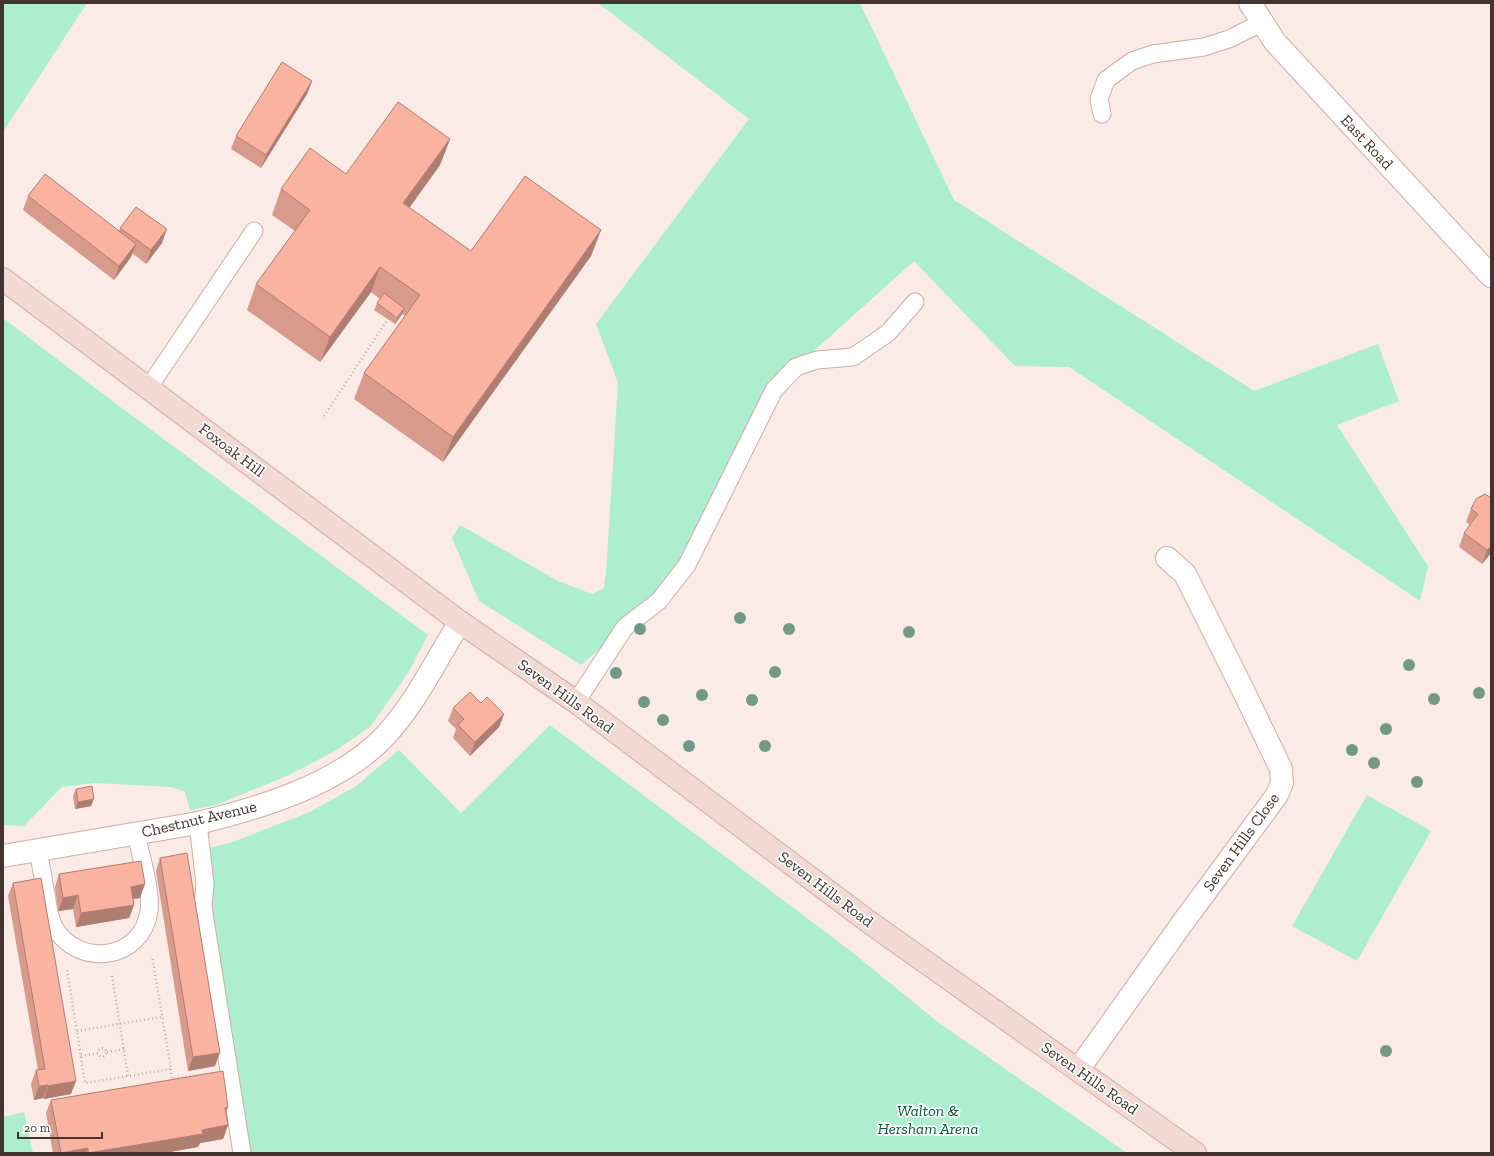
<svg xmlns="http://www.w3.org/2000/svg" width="1494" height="1156" viewBox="0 0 1494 1156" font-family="'Zilla Slab',serif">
<rect width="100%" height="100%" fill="#faebe7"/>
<g fill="#adeece">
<polygon points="3,3 87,3 3,132"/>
<polygon points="598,3 860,3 954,200 1254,391 1378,344 1399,401 1337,425 1428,566 1420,601 1069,367 1015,366 914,261 796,367 687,565 625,627 581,665 479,601 452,538 460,525 558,581 592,594 604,588 606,573 618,383 596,324 749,119"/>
<polygon points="3,318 111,400 428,635 408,673 370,727 335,751 289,775 216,805 190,810 185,792 171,787 94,783 62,787 24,826 3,825"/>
<polygon points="550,725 852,952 939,1023 1127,1153 250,1153 196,851 230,843 310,812 356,786 399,750 461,813"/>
<polygon points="1367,795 1431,831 1357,961 1292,926"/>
<polygon points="24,1112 33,1153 3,1153 3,1117"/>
</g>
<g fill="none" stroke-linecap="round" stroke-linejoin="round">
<defs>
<g id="lane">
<polyline points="1102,114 1099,99 1106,80 1132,61 1153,54 1204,47 1229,39 1263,22"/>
<polyline points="149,387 254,231"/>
<polyline points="576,702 625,627 659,601 687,565 774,390 796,367 817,360 853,357 888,333 915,302"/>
<polyline points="198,823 205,884 203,907 242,1153"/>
<path d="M38 850C41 865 43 879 46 894 48 905 49 917 54 927 79 969 142 960 149 911 152 891 140 854 136 833"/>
</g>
<g id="street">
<polyline points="1250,3 1275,42 1491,276"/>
<path d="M3 856 198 823C260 808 340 784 385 736 416 703 436 660 460 622"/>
<polyline points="1078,1070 1181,925 1277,795 1282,783 1281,769 1243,690 1185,574 1167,558"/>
</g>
<polyline id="secondary" points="3,279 460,622 576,702 869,922 1195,1153"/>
</defs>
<use href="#lane" stroke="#d0aca4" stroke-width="19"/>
<use href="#street" stroke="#d0aca4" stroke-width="24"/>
<use href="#secondary" stroke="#d0aca4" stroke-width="24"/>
<g stroke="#bdaeaa" stroke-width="2.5" stroke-dasharray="1 3" stroke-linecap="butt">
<polyline points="324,416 388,319"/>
<polyline points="67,970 85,1083 171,1069 152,956"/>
<polyline points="112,976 128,1076"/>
<polyline points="77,1031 162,1017"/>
<polyline points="107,1052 124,1049"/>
<polyline points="81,1056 98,1053 99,1050 102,1048 105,1049 107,1052 103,1057 100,1056 98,1053"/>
<polyline points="171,1069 172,1079 207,1074"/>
</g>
<use href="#lane" stroke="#fff" stroke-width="17"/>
<use href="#street" stroke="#fff" stroke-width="22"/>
<use href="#secondary" stroke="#f3d9d3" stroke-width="22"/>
</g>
<g fill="#729888">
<circle cx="740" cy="618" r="6"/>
<circle cx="640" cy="629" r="6"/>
<circle cx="789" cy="629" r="6"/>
<circle cx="909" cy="632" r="6"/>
<circle cx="1409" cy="665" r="6"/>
<circle cx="775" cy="672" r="6"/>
<circle cx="616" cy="673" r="6"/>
<circle cx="1479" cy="693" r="6"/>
<circle cx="702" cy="695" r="6"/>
<circle cx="1434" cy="699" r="6"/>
<circle cx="752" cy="700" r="6"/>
<circle cx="644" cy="702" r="6"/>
<circle cx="663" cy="720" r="6"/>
<circle cx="1386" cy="729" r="6"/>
<circle cx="689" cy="746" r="6"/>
<circle cx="765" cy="746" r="6"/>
<circle cx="1352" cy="750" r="6"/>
<circle cx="1374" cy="763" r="6"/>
<circle cx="1417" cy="782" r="6"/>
<circle cx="1386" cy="1051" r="6"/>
</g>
<g fill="#d89a8a">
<polygon points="312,81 307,94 261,168 231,149 236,136"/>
<polygon points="450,139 440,165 409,208 471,251 601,230 591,256 443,462 354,399 364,373 405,316 402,314 395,324 374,310 377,303 380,299 371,292 320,362 247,310 256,284 295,231 272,215 281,189 346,174"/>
<polygon points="28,196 119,231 120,228 162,243 146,264 132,253 131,257 114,280 23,210"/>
<polygon points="1490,497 1491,553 1482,564 1459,547 1464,533 1470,525 1466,522 1471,509"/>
<polygon points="481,703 504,714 499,727 470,756 453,738 456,729 448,721 453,708"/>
<polygon points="76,789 91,806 75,809 73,796"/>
<polygon points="160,858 215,1066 188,1071 156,871"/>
<polygon points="59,874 140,898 133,899 134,905 129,918 76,927 73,909 58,911 55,887"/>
<polygon points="13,883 71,1094 44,1099 43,1098 34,1100 31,1084 36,1070 38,1070 8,896"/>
<polygon points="51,1100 226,1114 228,1125 223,1139 200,1143 198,1147 164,1153 53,1153 46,1113"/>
</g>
<g fill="#b07d71">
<polygon points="312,81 307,94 261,168 266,155"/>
<polygon points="450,139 440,165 394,229 403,203"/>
<polygon points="167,229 162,243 146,264 151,250"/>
<polygon points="601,230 591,256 443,462 453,437"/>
<polygon points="136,244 131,257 114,280 119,266"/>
<polygon points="380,267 371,292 320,362 330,337"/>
<polygon points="404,308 402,314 395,324 397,318"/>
<polygon points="1491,546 1491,553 1482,564 1487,550"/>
<polygon points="504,714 499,727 470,756 475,742"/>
<polygon points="94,799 91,806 75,809 78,802"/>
<polygon points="145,884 140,898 126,900 131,887"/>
<polygon points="78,895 73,909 58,911 63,898"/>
<polygon points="134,905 129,918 76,927 81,913"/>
<polygon points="220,1053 215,1066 188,1071 193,1057"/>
<polygon points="76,1081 71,1094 44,1099 48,1086"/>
<polygon points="48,1085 43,1098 34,1100 39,1086"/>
<polygon points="228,1107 223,1120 225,1108"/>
<polygon points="228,1125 223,1139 200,1143 198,1147 164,1153 88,1153 202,1130"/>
<polygon points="88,1148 86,1153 61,1153"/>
</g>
<g fill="#fbb3a1" stroke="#b07d71">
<polygon points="282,62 312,81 266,155 236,136"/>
<polygon points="398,102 450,139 403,203 471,251 525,176 601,230 453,437 364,373 420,295 380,267 330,337 256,284 310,210 281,189 310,148 346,174"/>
<polygon points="45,174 136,244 119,266 28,196"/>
<polygon points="136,207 167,229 151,250 120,228"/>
<polygon points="384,293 404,308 397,318 377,303"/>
<polygon points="1485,494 1490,497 1491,496 1491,546 1487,550 1464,533 1478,514 1471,509 1476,499"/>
<polygon points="470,692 481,703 487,697 504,714 475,742 458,725 464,719 453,708"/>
<polygon points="92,786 94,799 78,802 76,789"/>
<polygon points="187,853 220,1053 193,1057 160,858"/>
<polygon points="141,861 145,884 131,887 134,905 81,913 78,895 63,898 59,874"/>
<polygon points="41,878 76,1081 48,1086 48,1085 39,1086 36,1070 45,1069 13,883"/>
<polygon points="223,1071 228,1107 225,1108 228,1125 202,1130 203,1134 88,1153 88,1148 61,1153 51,1100"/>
</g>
<g text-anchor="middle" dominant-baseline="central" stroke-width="3.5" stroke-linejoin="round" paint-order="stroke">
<g font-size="16" fill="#433431" stroke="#fff">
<text transform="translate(1367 142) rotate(47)">East Road</text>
<text transform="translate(232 450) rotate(37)">Foxoak Hill</text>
<text transform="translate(566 696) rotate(36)">Seven Hills Road</text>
<text transform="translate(199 819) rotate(-13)">Chestnut Avenue</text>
<text transform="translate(1241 842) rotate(-54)">Seven Hills Close</text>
<text transform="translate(826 889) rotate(37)">Seven Hills Road</text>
<text transform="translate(1090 1078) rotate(35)">Seven Hills Road</text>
</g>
<g font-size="16" font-style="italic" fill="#03553a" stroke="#fff">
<text x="928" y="1110">Walton &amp;<tspan x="928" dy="18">Hersham Arena</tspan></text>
</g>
</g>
<rect width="1494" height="1156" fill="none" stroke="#433431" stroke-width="8"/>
<path d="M18 1132v6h84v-6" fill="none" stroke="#433431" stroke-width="2"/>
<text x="24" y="1132" font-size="12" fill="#433431" stroke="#ffffff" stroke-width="3" paint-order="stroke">20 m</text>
</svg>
